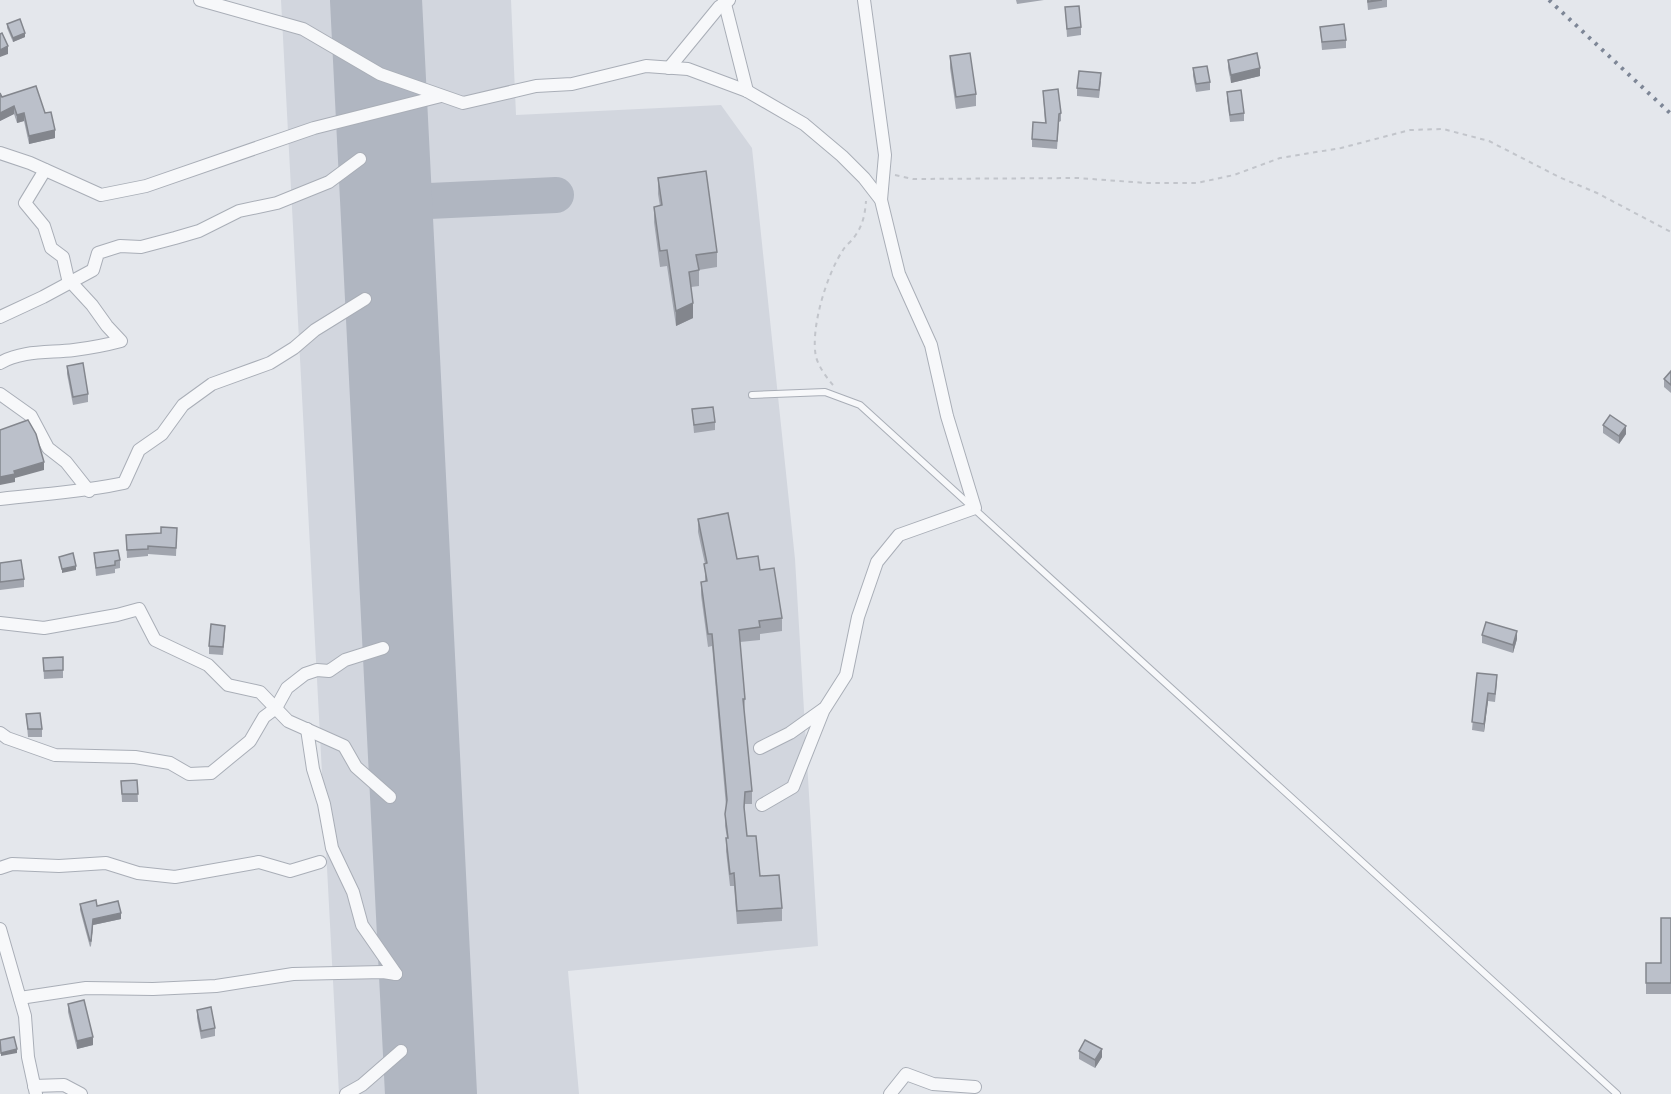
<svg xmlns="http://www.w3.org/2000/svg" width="1671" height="1094" viewBox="0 0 1671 1094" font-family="'Open Sans',sans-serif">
<rect width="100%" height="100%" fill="#e4e7ec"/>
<polygon fill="#d2d6de" points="281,0 511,0 516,115 721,105 752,148 795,559 818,946 568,971 579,1094 339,1094"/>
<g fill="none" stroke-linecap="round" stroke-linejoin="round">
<polyline stroke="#b0b6c1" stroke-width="36" points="386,203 556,195"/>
<polyline stroke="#b0b6c1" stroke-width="92" points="376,0 431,1094"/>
<defs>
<polyline id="lane" points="752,395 825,392 860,405 1617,1094"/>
<g id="street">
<polyline points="200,0 303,29 380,74 463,103 536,86 572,84 646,66 688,69 747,91 804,124 842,156 864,178 881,200 899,274 931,345 947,416 975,508 899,535 877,562 858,617 846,675 825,708 790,733 760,748"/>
<polyline points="724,0 747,91"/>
<polyline points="864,0 885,155 881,200"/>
<polyline points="669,68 719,7 729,0"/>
<polyline points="0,153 30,163 101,195 146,186 314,128 441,96"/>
<polyline points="0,317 43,297 93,270 98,253 120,246 141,247 175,238 199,231 239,211 277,203 329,182 360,159"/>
<path d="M0 363C22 350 50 353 74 350 90 348 106 345 121 341L107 326 92 305 68 279 63 257 51 248 44 226 25 203 45 170"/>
<polyline points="0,394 31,416 48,448 66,462 89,491"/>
<path d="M0 499C41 494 83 492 124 483L139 450 162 434 183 405 212 384 270 363 294 348 315 330 365 299"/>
<polyline points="0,623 44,628 117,615 139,609 155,640 208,665 228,685 260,692 288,721 344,746 356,767 390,797"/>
<polyline points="307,729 313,769 324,804 332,848 353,892 362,925 396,974"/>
<polyline points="0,733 7,738 55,755 135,757 170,763 189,774 211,773 250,741 264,717 276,708 287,688 305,674 317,670 329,671 345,660 383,648"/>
<polyline points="762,805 793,787 824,709"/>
<polyline points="0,868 12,864 59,866 106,863 138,873 175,877 259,862 290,871 320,862"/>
<polyline points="0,929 25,1016 28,1057 36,1094"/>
<polyline points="20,998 86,988 153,989 216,986 293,974 383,972 396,974"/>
<polyline points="34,1086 64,1085 81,1094"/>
<polyline points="346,1094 362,1085 401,1051"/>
<polyline points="890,1094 906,1074 933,1084 975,1087"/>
</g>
</defs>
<use href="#lane" stroke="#a9aeb7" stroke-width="8"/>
<use href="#street" stroke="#a9aeb7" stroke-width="14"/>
<g stroke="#c2c5cb" stroke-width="2" stroke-dasharray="4.5 4.5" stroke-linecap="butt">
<polyline points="895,175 913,179 1078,178 1146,183 1197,183 1234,175 1280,158 1341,148 1410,130 1443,129 1489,141 1559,177 1597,193 1671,232"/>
<path d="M833 385C826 377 819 367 816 357 810 328 827 274 843 250 846 245 852 241 855 236 863 225 865 214 866 201"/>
</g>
<use href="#lane" stroke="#f7f8fa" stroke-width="6"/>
<use href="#street" stroke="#f7f8fa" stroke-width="12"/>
<polyline stroke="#7d8696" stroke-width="4" stroke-dasharray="3 6" stroke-linecap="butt" points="1549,0 1671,114"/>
</g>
<g fill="#a1a5ae">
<polygon points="1016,0 1044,0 1017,4"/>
<polygon points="1367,0 1387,0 1387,7 1368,10"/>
<polygon points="1065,7 1081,27 1081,35 1067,37"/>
<polygon points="7,24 25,37 13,42 7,28"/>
<polygon points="1320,27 1346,40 1346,48 1322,50"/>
<polygon points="950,56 976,94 976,106 956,109 950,68"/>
<polygon points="1228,60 1260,76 1231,83 1228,68"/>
<polygon points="1193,68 1210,82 1210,90 1196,92 1193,76"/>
<polygon points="1101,81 1099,98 1077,96 1077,88"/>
<polygon points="1043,91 1061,113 1061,121 1059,122 1057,149 1032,147 1032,139 1045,123"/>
<polygon points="1227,92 1244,113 1244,121 1230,122 1227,100"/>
<polygon points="0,93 2,97 45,113 55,138 29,144 24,121 17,123 14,114 0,121"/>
<polygon points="658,178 717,252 717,267 699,270 699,286 691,287 693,318 676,326 667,266 660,267 654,222 654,207 660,206 658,194"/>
<polygon points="67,366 88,394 88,402 73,405 67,374"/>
<polygon points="1671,371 1671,393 1664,387 1664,379"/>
<polygon points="692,409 715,422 715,430 694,433"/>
<polygon points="1603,425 1626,434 1619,444 1603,433"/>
<polygon points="698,519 737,559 760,570 782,618 782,631 760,634 760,640 740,642 745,699 744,712 752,791 752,804 745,804 744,811 747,836 760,876 782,908 782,921 737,924 734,886 730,886 726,851 727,838 725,826 726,806 712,646 708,647 701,595 701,582 705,582 705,564 698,532"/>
<polygon points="177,528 176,556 148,554 148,556 127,558 126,535 161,533"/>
<polygon points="94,553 120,560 120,568 115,569 115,573 96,576"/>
<polygon points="0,563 24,579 24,587 0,590"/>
<polygon points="225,634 223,655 209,654 209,646"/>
<polygon points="1482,635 1517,639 1513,653 1482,643"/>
<polygon points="63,657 63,678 44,679 43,658"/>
<polygon points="1477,673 1497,683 1495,702 1488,701 1484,732 1472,730"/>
<polygon points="26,714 42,729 42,737 28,737"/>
<polygon points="137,780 138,802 122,802 121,781"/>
<polygon points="80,904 97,906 121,919 93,925 91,946 90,947 80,910"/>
<polygon points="1671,918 1671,994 1646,994 1646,963 1661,963"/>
<polygon points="68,1004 93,1045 77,1049 68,1012"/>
<polygon points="197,1010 215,1028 215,1036 201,1039 197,1018"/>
<polygon points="1079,1051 1102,1057 1095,1068 1079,1059"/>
</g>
<g fill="#83868d">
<polygon points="25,33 25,37 13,42 13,38"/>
<polygon points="8,46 8,54 0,57 0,50"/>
<polygon points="1260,68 1260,76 1231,83 1231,75"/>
<polygon points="14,106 14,114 0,121 0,113"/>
<polygon points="24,113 24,121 17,123 17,115"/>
<polygon points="55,130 55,138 29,144 29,136"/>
<polygon points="693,303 693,318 676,326 676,311"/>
<polygon points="1626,426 1626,434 1619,444 1619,436"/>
<polygon points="44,462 44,470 15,478 15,482 0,485 0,477 14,471"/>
<polygon points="76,566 76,570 62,573 62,569"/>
<polygon points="1517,631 1517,639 1513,653 1513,645"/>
<polygon points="1488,693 1488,701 1484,732 1484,724"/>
<polygon points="121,913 121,919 93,925 91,946 93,919"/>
<polygon points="93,1037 93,1045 77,1049 77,1041"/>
<polygon points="17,1049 17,1053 1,1056 1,1053"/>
<polygon points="1102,1049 1102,1057 1095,1068 1095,1060"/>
</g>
<g fill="#bbc0ca" stroke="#83868d" stroke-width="1.5">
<polygon points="1368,0 1382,0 1368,2"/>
<polygon points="1079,6 1081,27 1067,29 1065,7"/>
<polygon points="20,19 25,33 13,38 7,24"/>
<polygon points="1344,24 1346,40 1322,42 1320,27"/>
<polygon points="2,33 8,46 0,50 0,34"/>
<polygon points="970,53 976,94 956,97 950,56"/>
<polygon points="1257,53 1260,68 1231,75 1228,60"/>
<polygon points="1207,66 1210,82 1196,84 1193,68"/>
<polygon points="1079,71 1101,73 1099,90 1077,88"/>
<polygon points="36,86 45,113 51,112 55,130 29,136 24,113 17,115 14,106 0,113 0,93 2,97"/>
<polygon points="1058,89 1061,113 1059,114 1057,141 1032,139 1033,122 1046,123 1043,91"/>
<polygon points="1241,90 1244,113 1230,115 1227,92"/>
<polygon points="706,171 717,252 696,255 699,270 689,272 693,303 676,311 667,250 660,251 654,207 662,205 658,178"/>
<polygon points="83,363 88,394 73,397 67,366"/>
<polygon points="1671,371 1671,385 1664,379"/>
<polygon points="713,407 715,422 694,425 692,409"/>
<polygon points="1610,415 1626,426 1619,436 1603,425"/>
<polygon points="28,420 36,434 44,462 14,471 15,474 0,477 0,430"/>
<polygon points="728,513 737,559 758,556 760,570 774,568 782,618 759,621 760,627 739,630 745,699 743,699 752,791 745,792 744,807 747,836 756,836 760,876 779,875 782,908 737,911 734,873 730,874 726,838 728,838 725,814 727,800 712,634 708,634 701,582 707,581 704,564 707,563 698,519"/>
<polygon points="161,527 177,528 176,548 148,546 148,549 127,550 126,535 161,533"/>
<polygon points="118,550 120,560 115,561 115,565 96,568 94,553"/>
<polygon points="73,553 76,566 62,569 59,557"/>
<polygon points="21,560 24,579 0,582 0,563"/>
<polygon points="1486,622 1517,631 1513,645 1482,635"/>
<polygon points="211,624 225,626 223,647 209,646"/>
<polygon points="63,657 63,670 44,671 43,658"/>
<polygon points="1477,673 1497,675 1495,694 1488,693 1484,724 1472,722"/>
<polygon points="40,713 42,729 28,729 26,714"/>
<polygon points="137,780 138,794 122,794 121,781"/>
<polygon points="96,900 97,906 118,901 121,913 93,919 91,941 90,941 80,904"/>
<polygon points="1661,918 1671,918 1671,983 1646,983 1646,963 1661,963"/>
<polygon points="84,1000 93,1037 77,1041 68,1004"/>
<polygon points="211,1007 215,1028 201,1031 197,1010"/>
<polygon points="14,1037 17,1049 1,1053 0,1040"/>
<polygon points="1085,1040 1102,1049 1095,1060 1079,1051"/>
</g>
</svg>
